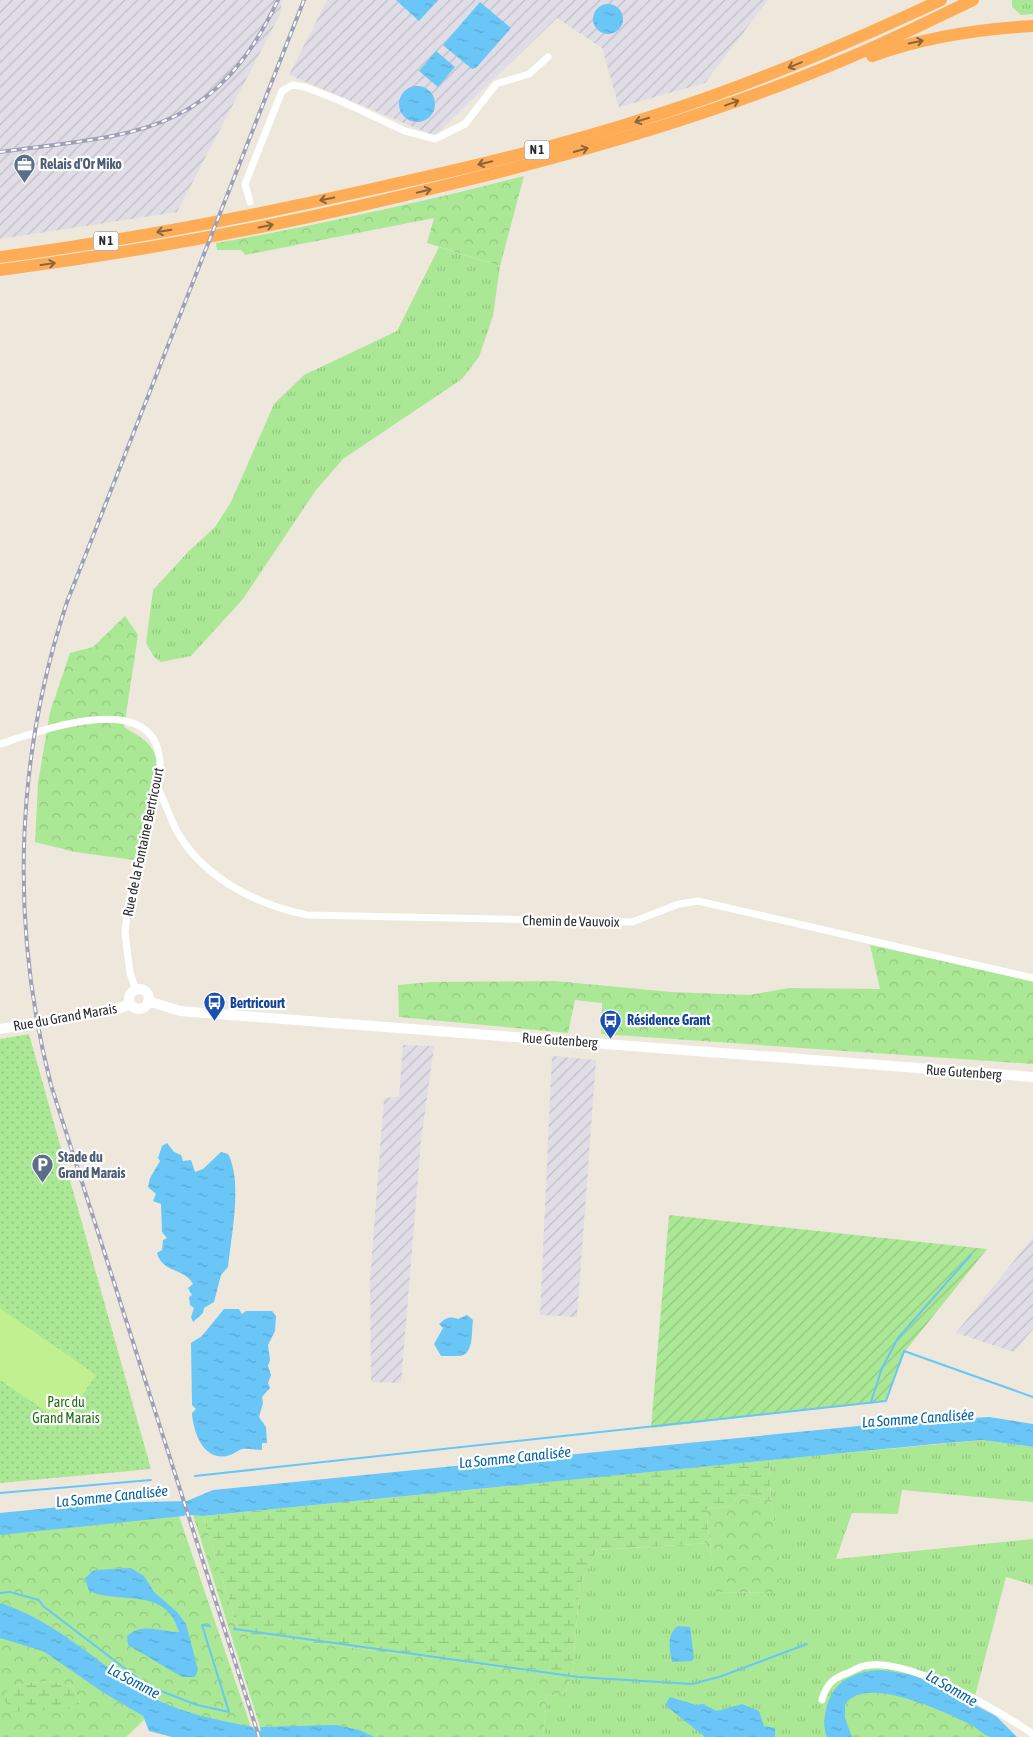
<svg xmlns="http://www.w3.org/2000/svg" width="1033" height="1737" viewBox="0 0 1033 1737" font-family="'Asap Condensed',sans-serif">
<defs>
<pattern id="industrial-furrows" width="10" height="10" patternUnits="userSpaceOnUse" patternTransform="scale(1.25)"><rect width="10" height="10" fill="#e0dde6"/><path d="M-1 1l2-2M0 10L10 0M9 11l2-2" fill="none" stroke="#c0bec5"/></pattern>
<pattern id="grass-tufts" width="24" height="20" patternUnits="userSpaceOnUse" patternTransform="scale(1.25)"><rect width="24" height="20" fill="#abe895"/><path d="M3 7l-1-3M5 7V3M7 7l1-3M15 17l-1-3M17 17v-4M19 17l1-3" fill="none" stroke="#93c781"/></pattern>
<pattern id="forest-crowns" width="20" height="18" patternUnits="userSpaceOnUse" patternTransform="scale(1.25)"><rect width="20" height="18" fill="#abe895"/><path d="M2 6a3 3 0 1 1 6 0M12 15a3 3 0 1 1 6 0" fill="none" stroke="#93c781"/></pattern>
<pattern id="wetland-marsh" width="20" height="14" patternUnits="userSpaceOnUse" patternTransform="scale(1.25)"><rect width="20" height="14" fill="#abe895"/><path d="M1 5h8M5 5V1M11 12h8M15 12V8" fill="none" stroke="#93c781"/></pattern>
<pattern id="park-dots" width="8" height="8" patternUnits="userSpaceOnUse" patternTransform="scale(1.25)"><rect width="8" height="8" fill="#abe895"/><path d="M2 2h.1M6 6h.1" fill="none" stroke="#93c781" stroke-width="1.8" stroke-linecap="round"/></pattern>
<pattern id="garden-furrows" width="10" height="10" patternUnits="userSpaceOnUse" patternTransform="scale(1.25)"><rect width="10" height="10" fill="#abe895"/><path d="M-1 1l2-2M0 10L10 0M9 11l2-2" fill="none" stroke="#93c781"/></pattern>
<pattern id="water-ripples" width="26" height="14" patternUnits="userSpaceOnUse" patternTransform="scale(1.25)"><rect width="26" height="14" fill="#69c6f6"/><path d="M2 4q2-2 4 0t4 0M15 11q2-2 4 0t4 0" fill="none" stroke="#5baad3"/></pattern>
</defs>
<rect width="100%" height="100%" fill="#eee8dc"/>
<g fill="url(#industrial-furrows)">
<polygon points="0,0 282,0 280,14 177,212 0,239"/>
<polygon points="327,0 768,0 705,83 619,107 602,48 557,18 435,136 289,75"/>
<polygon points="403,1045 434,1046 421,1141 401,1383 371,1382 370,1279 384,1098 399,1097"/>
<polygon points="552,1056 596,1060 577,1317 540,1315"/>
<polygon points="1033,1237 1033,1329 1014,1352 956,1333"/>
</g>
<g fill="url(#grass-tufts)">
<polygon points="1012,0 1033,0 1033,14 1021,15 1012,7"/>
<polygon points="439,247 500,266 493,316 479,357 462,379 343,459 316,490 243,599 191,656 161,662 154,657 146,643 153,590 188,552 215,527 231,502 274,404 304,375 397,331"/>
<polygon points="983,1440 1033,1447 1033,1502 902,1490 898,1514 852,1513 836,1559 1033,1539 1033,1585 1006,1577 973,1704 897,1677 836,1737 543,1737 547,1696 563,1695 572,1677 580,1584 597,1550 710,1543 717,1592 783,1593 771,1500 769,1460"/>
</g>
<g fill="url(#forest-crowns)" fill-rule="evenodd">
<path d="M524 176 500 266 427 243 434 218 245 255 241 250H217L216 243C320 225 422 202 524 176Z"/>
<path d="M125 616 138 635 124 727C137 735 152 742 156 758 161 775 140 839 134 860L75 852 35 842 38 783 50 712 70 653 93 647Z"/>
<polygon points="870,945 1033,981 1033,1064 601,1034 602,1003 575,1000 568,1033 399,1017 398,985 431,982 555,981 671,992 749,995 789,988 880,989"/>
<polygon points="740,1494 771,1500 784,1593 716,1592 706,1509 730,1506"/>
<polygon points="193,1515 203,1516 239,1633 572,1677 563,1695 547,1696 543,1737 351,1737 260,1727"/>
<polygon points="179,1516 252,1730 200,1723 0,1610 0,1534"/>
<path d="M0 1632 31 1640 143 1716 144 1720 126 1737H0ZM47 1681 70 1686 80 1699 78 1708 16 1685Z"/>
<polygon points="896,1688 1014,1737 850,1737 838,1708 863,1689"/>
</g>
<g fill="url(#wetland-marsh)">
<polygon points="769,1460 771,1500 740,1494 730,1506 706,1509 710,1543 597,1550 580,1584 572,1677 239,1633 203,1516"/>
<polygon points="47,1681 70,1686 80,1699 78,1708 12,1712 5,1701 5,1692 16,1685"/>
</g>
<polygon fill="url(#park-dots)" points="29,1034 151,1469 0,1483 0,1039"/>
<polygon fill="url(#garden-furrows)" points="669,1215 987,1249 906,1350 885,1401 651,1428"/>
<polygon fill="#c0f090" points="0,1308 96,1375 63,1423 0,1380"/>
<g fill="url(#water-ripples)">
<polygon points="396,0 438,0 419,21"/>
<polygon points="480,2 511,28 476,68 472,69 443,45"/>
<circle cx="608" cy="19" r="15"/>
<polygon points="436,51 455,67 438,87 419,71"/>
<circle cx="417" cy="104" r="18"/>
<path d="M167 1143 174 1152 181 1155 183 1161 191 1160 195 1172 203 1169 221 1152 228 1154C243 1182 231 1236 228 1267L221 1275 214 1302 204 1308 203 1313 193 1322 191 1317 194 1308 190 1305 189 1297 192 1295 188 1288 193 1284C185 1268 162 1273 157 1253L162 1250 163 1240 167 1238 162 1232 161 1204 153 1201 156 1194 148 1187 150 1178 160 1161 158 1158 162 1146Z"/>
<path d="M224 1309H239L242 1314 246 1311H272L276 1316 275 1331 268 1345 270 1360 268 1366 271 1375 268 1383 270 1388 262 1397 263 1403 259 1417 266 1427 267 1443H262V1450C256 1450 248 1448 242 1449 237 1451 232 1455 227 1456 203 1461 193 1431 192 1413L196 1409 192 1405 191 1343 202 1336Z"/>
<path d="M467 1315 473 1320C471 1331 475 1357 457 1356 452 1356 447 1356 441 1356L434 1344 443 1328 439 1324C446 1318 449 1316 458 1319Z"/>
<polygon points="989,1417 1033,1424 1033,1447 983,1440 935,1444 203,1516 190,1515 189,1512 184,1516 0,1535 0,1513 99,1503 187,1501 213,1490 889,1423"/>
<path d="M131 1568 144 1576 154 1592 177 1612 186 1624 198 1670 195 1677H182L128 1645 127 1636C144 1622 159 1632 179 1632 166 1586 122 1605 89 1591L85 1578 94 1570Z"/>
<path d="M0 1603C59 1622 99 1666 151 1696 182 1714 218 1720 253 1727L256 1737H172L149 1731 143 1716 104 1693 43 1651 0 1638Z"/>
<path d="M678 1626 690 1627 694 1658 692 1661 672 1662C670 1650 666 1634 678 1626Z"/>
<path d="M881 1670 914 1675 956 1695 996 1716 1017 1737C1009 1737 998 1737 990 1737 984 1735 977 1728 971 1725 947 1713 864 1673 845 1705V1718L852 1737H827C823 1727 824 1720 826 1710 832 1682 853 1671 881 1670Z"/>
<polygon points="670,1697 696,1705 703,1704 717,1711 742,1704 759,1711 764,1726 775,1728 775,1737 705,1737 665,1705"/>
<polygon points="336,1725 359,1730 375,1737 262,1737 260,1727"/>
</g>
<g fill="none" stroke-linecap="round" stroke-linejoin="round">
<g stroke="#69c6f6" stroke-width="2">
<polyline points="871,1402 882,1368 898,1338 971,1255"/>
<polyline points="195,1476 886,1401 904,1351 1033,1397"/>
<polyline points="0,1493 151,1480"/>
<polyline points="0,1593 10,1592 39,1600 43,1606 148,1686 197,1705 229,1712 202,1625 210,1626"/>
<polyline points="234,1629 578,1677 692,1684 719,1677 807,1644"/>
</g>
<polyline stroke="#69c6f6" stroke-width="12" points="239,1736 267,1737"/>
<g stroke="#fff" stroke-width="7">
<polyline points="250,202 245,184 282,91 292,85 305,87 341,101 405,131 435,139 465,124 496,84 529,74 548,57"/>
<path d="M0 744C43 730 164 684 160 771L128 906 125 933 130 973 136 990"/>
<path d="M156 786C167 803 170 822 181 838 209 881 259 905 307 915L632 922 679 904 698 901 1033 978"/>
<path d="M822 1700C827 1682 834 1678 850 1672 854 1670 859 1667 864 1666 908 1656 997 1710 1033 1734"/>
</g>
<g stroke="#fff" stroke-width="10">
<circle cx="139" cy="999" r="10"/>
<polyline points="148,1001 180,1011 217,1014 1033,1077"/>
<polyline points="0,1029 115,1010 130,1004"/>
</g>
<g stroke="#ffac56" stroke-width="12">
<path d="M872 56C924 37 978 29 1033 26"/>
<path d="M0 257C122 241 243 218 363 191 463 169 562 146 659 114 756 83 849 43 941 0"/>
<path d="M0 270C154 250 305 221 455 183 590 150 725 111 853 56 894 39 933 19 973 0"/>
</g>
<defs>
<g id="rail">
<path d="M0 152C134 134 213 137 278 0"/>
<path d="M259 1737 51 1085C10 925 15 759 67 602L304 0"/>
</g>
</defs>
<use href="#rail" stroke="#9fa0b7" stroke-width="4"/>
<use href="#rail" stroke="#fff" stroke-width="2" stroke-dasharray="5.5" stroke-linecap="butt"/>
</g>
<defs><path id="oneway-shaft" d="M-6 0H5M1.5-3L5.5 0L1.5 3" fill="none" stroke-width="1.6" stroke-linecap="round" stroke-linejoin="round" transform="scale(1.25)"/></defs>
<g stroke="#8a653e">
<use href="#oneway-shaft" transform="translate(916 42) rotate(-12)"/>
<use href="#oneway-shaft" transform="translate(795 65) rotate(158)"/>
<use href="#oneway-shaft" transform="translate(732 103) rotate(-20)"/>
<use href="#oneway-shaft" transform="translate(642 120) rotate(163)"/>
<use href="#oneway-shaft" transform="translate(581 150) rotate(-16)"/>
<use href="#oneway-shaft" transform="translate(485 163) rotate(167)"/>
<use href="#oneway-shaft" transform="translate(424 191) rotate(-14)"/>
<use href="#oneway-shaft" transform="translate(327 199) rotate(168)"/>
<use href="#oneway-shaft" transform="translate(266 226) rotate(-12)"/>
<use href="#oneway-shaft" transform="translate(164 231) rotate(170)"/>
<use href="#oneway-shaft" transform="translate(48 264) rotate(-8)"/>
</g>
<defs>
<symbol id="office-pin" viewBox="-11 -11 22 30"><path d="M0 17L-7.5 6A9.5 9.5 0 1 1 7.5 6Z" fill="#5c6f8a" stroke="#fff"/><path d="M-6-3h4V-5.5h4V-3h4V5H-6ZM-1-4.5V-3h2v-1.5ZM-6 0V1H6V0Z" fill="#fff"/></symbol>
<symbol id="bus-pin" viewBox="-11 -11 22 30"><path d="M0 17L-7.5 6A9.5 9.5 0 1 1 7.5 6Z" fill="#1a4fb4" stroke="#fff"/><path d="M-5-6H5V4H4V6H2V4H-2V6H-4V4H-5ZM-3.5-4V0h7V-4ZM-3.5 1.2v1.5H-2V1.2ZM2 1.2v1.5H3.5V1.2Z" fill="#fff"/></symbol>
<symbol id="parking-pin" viewBox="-11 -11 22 30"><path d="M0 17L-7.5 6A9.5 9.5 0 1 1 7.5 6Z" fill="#5c6f8a" stroke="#fff"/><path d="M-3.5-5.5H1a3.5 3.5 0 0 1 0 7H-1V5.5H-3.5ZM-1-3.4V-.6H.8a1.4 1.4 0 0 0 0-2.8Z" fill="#fff"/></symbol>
</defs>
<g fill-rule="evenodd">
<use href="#office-pin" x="12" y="152" width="25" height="34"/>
<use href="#bus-pin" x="202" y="990" width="25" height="34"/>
<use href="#bus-pin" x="598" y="1008" width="25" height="34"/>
<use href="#parking-pin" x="30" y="1152" width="25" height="34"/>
</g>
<g text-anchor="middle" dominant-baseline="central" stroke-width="4.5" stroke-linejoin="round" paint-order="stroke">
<g fill="#fff" stroke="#6b6b6b" stroke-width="1">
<rect x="524.5" y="140.5" width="25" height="19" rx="4"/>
<rect x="93.5" y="231.5" width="25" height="19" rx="4"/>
</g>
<g font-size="12" font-weight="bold" fill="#2b2b2b">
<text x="537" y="150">N 1</text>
<text x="106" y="241">N 1</text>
</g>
<g font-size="14" font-weight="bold" fill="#4e5e75" stroke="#fff" text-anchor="start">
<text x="40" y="164">Relais d'Or Miko</text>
<text x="58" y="1157">Stade du<tspan x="58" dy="16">Grand Marais</tspan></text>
</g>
<g font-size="14" fill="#2b2b2b" stroke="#fff">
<text transform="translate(143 842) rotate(-78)">Rue de la Fontaine Bertricourt</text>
<text transform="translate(571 921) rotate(1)">Chemin de Vauvoix</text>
<text transform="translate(65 1017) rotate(-10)">Rue du Grand Marais</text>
<text transform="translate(560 1040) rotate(4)">Rue Gutenberg</text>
<text transform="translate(964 1072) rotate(4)">Rue Gutenberg</text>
</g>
<g font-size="14" font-weight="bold" fill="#164399" stroke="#fff" text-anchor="start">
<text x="230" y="1003">Bertricourt</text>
<text x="627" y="1020">Résidence Grant</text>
</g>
<g font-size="14" fill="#216e16" stroke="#fff">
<text x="66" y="1402">Parc du<tspan x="66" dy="16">Grand Marais</tspan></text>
</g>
<g font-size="15" font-style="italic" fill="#0562a5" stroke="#fff">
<text transform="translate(918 1418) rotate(-4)">La Somme Canalisée</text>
<text transform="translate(515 1457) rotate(-6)">La Somme Canalisée</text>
<text transform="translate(112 1496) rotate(-6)">La Somme Canalisée</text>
<text transform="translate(134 1681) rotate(28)">La Somme</text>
<text transform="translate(952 1688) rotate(30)">La Somme</text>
</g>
</g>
</svg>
